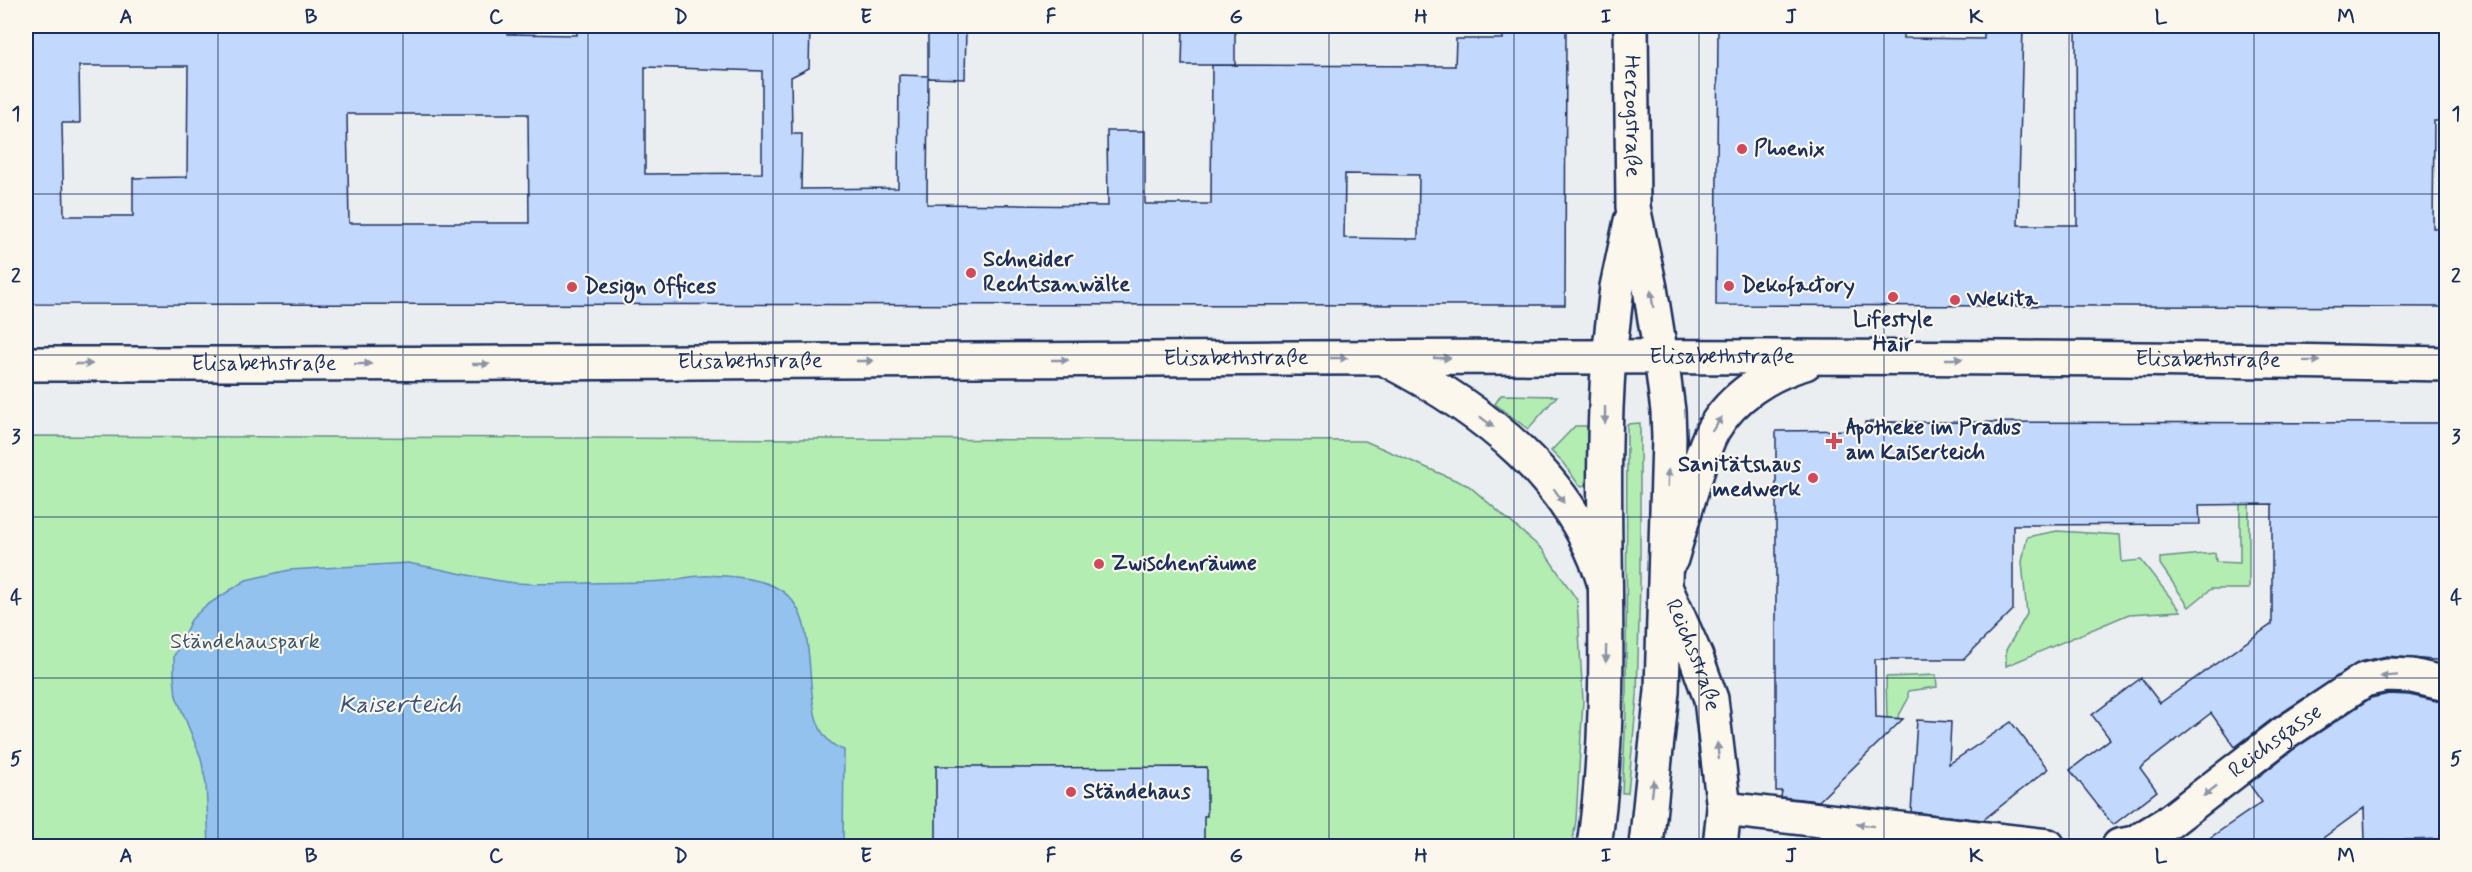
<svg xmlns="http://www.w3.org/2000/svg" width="2472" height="872" viewBox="0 0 2472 872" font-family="Mynerve,sans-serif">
<rect width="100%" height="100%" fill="#eaeef1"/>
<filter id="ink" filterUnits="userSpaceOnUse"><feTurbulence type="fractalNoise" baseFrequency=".0167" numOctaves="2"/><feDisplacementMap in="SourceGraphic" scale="12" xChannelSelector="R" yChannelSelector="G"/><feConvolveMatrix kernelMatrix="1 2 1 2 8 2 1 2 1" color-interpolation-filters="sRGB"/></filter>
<g filter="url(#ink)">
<g fill="#b4edb1" stroke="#688e88" stroke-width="1.5">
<polygon points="1501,395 1557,396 1528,429 1495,404"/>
<polygon points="1640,423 1640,581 1637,696 1628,793 1622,793 1626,713 1627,424"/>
<polygon points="1575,426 1587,426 1588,481 1583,486 1579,485 1563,463 1551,451"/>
<polygon points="26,436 1365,441 1469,486 1543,550 1577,600 1583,700 1576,820 1572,846 26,846"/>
<polygon points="2240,501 2249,501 2249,589 2211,589 2189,607 2160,564 2160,558 2215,553 2216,562 2240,563"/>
<polygon points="2057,531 2120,535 2122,562 2141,560 2181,611 2129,614 2006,666 2006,650 2027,614 2022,562 2027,537"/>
<polygon points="1936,675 1937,687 1908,691 1908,699 1897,719 1887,721 1886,677"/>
</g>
<path fill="#93c2ee" stroke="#6387b4" stroke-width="1.5" d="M408 563C443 569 480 579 515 583 538 585 561 583 584 583 611 582 638 583 665 581 677 580 689 576 701 576 721 574 760 578 777 588 834 617 786 731 844 750L843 846H209L206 784 201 758 176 696 174 676V656L191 620 204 607 246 580 289 570Z"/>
<g fill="#c3d8fd" stroke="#1b2f5e" stroke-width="1.5" fill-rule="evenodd">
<path d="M26 26H507V34L577 35V26H810L809 68 791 77 792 134H802L801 189 898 188 899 75 928 76V26H966L965 79 928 78 927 204 1108 206 1107 131H1145V204H1211L1212 65 1455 66 1456 39H1503V26H1566L1565 305 26 304ZM79 66H188L187 177 133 178V216H64L62 123H80ZM645 67 762 71V173L645 174ZM347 114H528L529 223H349ZM1345 174 1419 175 1418 239 1344 238Z"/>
<polygon points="1183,26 1235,26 1235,65 1182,65"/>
<polygon points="1718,26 1903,26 1903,38 1984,39 1984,26 2023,26 2018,225 2077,225 2076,26 2446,26 2446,121 2434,121 2433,228 2446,228 2446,307 1716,305"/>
<polygon points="1865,422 2446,423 2446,661 2387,656 2360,662 2272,719 2235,747 2211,713 2140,768 2157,791 2113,825 2070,770 2110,739 2092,715 2141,678 2160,703 2272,624 2272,504 2199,505 2200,524 2013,525 2013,610 1964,659 1875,659 1876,717 1903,719 1819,801 1781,797 1782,791 1776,791 1776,431 1865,430"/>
<polygon points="2389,694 2409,695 2441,702 2446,734 2446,839 2365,841 2364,808 2312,846 2198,846 2262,802 2249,784 2293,750 2371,698"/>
<polygon points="1917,720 1951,722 1949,764 2011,722 2048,769 1983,820 1911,812"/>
<polygon points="936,766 983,766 983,768 1207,767 1207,816 1204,816 1204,846 936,846"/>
</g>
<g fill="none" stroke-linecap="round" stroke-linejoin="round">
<defs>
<g id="street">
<path id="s1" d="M1665 587 1696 657 1711 699 1724 809 1720 846"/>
<polyline points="1724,809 2048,846"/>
<path id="s2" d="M2119 846 2135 843 2169 822 2282 735 2364 680 2387 675 2412 676 2446 684"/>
</g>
<g id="secondary">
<path d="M1389 361C1483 410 1573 478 1605 585"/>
<path id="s3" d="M26 364C832 366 1640 347 2446 364"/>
<path d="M1671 559C1680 529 1688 499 1698 469 1702 456 1706 442 1713 430 1732 397 1768 373 1805 363"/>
</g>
<g id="primary">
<path id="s4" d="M1631 26 1633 207 1650 288 1661 357"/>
<polyline points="1609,357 1617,287 1631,221"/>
</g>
<g id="highway">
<path d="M1594 846C1618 684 1596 520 1609 357"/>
<polyline points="1646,846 1662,691 1669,438 1668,411 1661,357"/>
</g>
</defs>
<use href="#street" stroke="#1b2f5e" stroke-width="38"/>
<use href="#secondary" stroke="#1b2f5e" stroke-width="38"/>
<use href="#primary" stroke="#1b2f5e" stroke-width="38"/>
<use href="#highway" stroke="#1b2f5e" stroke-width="38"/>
<use href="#street" stroke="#fbf7ec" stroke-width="33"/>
<use href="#secondary" stroke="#fbf7ec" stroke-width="33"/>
<use href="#primary" stroke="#fbf7ec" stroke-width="33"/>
<use href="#highway" stroke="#fbf7ec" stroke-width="33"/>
</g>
<defs><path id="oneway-solid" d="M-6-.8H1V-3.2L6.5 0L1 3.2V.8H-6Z" transform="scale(1.5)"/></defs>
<g fill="#8b93a5">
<use href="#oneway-solid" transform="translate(1652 299) rotate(-98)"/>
<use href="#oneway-solid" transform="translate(1339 358)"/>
<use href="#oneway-solid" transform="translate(1442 358)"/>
<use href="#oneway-solid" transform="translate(1954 359)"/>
<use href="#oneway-solid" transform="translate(1060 360)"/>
<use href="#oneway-solid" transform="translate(865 361)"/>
<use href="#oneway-solid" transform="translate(2312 361) rotate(1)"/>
<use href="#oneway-solid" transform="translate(84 364)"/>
<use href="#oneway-solid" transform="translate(363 364)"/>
<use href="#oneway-solid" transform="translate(481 364)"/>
<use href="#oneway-solid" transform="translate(1605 415) rotate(90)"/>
<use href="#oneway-solid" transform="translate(1487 422) rotate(38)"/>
<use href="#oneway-solid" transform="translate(1717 424) rotate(-55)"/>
<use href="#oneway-solid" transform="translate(1668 478) rotate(-89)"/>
<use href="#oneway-solid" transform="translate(1559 496) rotate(55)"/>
<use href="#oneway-solid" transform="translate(1606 654) rotate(91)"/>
<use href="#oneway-solid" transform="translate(2389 676) rotate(176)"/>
<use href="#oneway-solid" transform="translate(1718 751) rotate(-96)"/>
<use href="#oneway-solid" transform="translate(1653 788) rotate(-83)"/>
<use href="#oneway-solid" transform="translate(2210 791) rotate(142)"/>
<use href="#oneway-solid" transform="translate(1865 825) rotate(-173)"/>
</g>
</g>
<path fill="none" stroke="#1b2f5e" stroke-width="1.5" stroke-opacity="0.55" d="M218 26V846M403 26V846M588 26V846M773 26V846M958 26V846M1143 26V846M1329 26V846M1514 26V846M1699 26V846M1884 26V846M2069 26V846M2254 26V846M26 194H2446M26 355H2446M26 517H2446M26 678H2446"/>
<g fill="#d1495b" stroke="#fbf7ec" stroke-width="2">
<circle cx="1742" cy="149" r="6"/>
<circle cx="971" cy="273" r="6"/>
<circle cx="1729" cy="286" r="6"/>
<circle cx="572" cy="287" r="6"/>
<circle cx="1893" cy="297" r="6"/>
<circle cx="1955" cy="300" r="6"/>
<path d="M1831 432h6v6h6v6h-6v6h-6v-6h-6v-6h6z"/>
<circle cx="1813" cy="478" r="6"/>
<circle cx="1099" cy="564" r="6"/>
<circle cx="1071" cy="792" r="6"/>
</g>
<g text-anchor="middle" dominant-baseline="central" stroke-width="4.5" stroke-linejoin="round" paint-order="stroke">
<g font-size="22" fill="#1b2f5e" stroke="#fbf7ec">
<text stroke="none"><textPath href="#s4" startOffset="90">Herzogstraße</textPath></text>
<text stroke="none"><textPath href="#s3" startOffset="1696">Elisabethstraße</textPath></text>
<text stroke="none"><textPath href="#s3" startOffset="1210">Elisabethstraße</textPath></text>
<text stroke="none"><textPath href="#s3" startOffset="2182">Elisabethstraße</textPath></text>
<text stroke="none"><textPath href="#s3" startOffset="724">Elisabethstraße</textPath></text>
<text stroke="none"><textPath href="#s3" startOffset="238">Elisabethstraße</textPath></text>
<text stroke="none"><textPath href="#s1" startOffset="74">Reichsstraße</textPath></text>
<text stroke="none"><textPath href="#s2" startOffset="190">Reichsgasse</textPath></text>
</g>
<g font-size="22" font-weight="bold" fill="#1b2f5e" stroke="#fbf7ec" text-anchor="start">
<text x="1754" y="149">Phoenix</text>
<text x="983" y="260">Schneider<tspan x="983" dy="25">Rechtsanwälte</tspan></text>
<text x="1741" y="286">Dekofactory</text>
<text x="584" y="287">Design Offices</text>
<text x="1967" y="300">Wekita</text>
<text x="1893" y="320" text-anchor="middle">Lifestyle<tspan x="1893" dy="25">Hair</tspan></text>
<text x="1846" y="428">Apotheke im Pradus<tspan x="1846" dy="25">am Kaiserteich</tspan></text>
<text x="1801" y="465" text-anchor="end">Sanitätshaus<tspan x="1801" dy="25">medwerk</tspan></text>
<text x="1111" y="564">Zwischenräume</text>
<text x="1083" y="792">Ständehaus</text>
</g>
<g font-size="22" fill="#3a556f" stroke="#fbf7ec">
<text x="245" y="642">Ständehauspark</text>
</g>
<g font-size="24" font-style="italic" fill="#395482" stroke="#fbf7ec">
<text x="400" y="705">Kaiserteich</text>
</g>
</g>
<rect width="2472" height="872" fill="none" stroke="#fbf7ec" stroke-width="66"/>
<rect x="33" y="33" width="2406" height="806" fill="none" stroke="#1b2f5e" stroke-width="2"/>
<g font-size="20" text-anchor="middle" font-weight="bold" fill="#1b2f5e">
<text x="126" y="23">A</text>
<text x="311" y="23">B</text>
<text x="496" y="23">C</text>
<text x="681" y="23">D</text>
<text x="866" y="23">E</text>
<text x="1051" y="23">F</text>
<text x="1236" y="23">G</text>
<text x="1421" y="23">H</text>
<text x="1606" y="23">I</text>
<text x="1791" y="23">J</text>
<text x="1976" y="23">K</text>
<text x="2161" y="23">L</text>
<text x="2346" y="23">M</text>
<text x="16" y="120">1</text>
<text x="2456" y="120">1</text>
<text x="16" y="282">2</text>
<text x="2456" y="282">2</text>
<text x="16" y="443">3</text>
<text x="2456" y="443">3</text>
<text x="16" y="604">4</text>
<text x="2456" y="604">4</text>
<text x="16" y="765">5</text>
<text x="2456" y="765">5</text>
<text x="126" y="862">A</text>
<text x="311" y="862">B</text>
<text x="496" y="862">C</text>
<text x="681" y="862">D</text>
<text x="866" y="862">E</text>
<text x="1051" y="862">F</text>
<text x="1236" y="862">G</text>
<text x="1421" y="862">H</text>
<text x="1606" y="862">I</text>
<text x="1791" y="862">J</text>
<text x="1976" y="862">K</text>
<text x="2161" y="862">L</text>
<text x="2346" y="862">M</text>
</g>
</svg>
